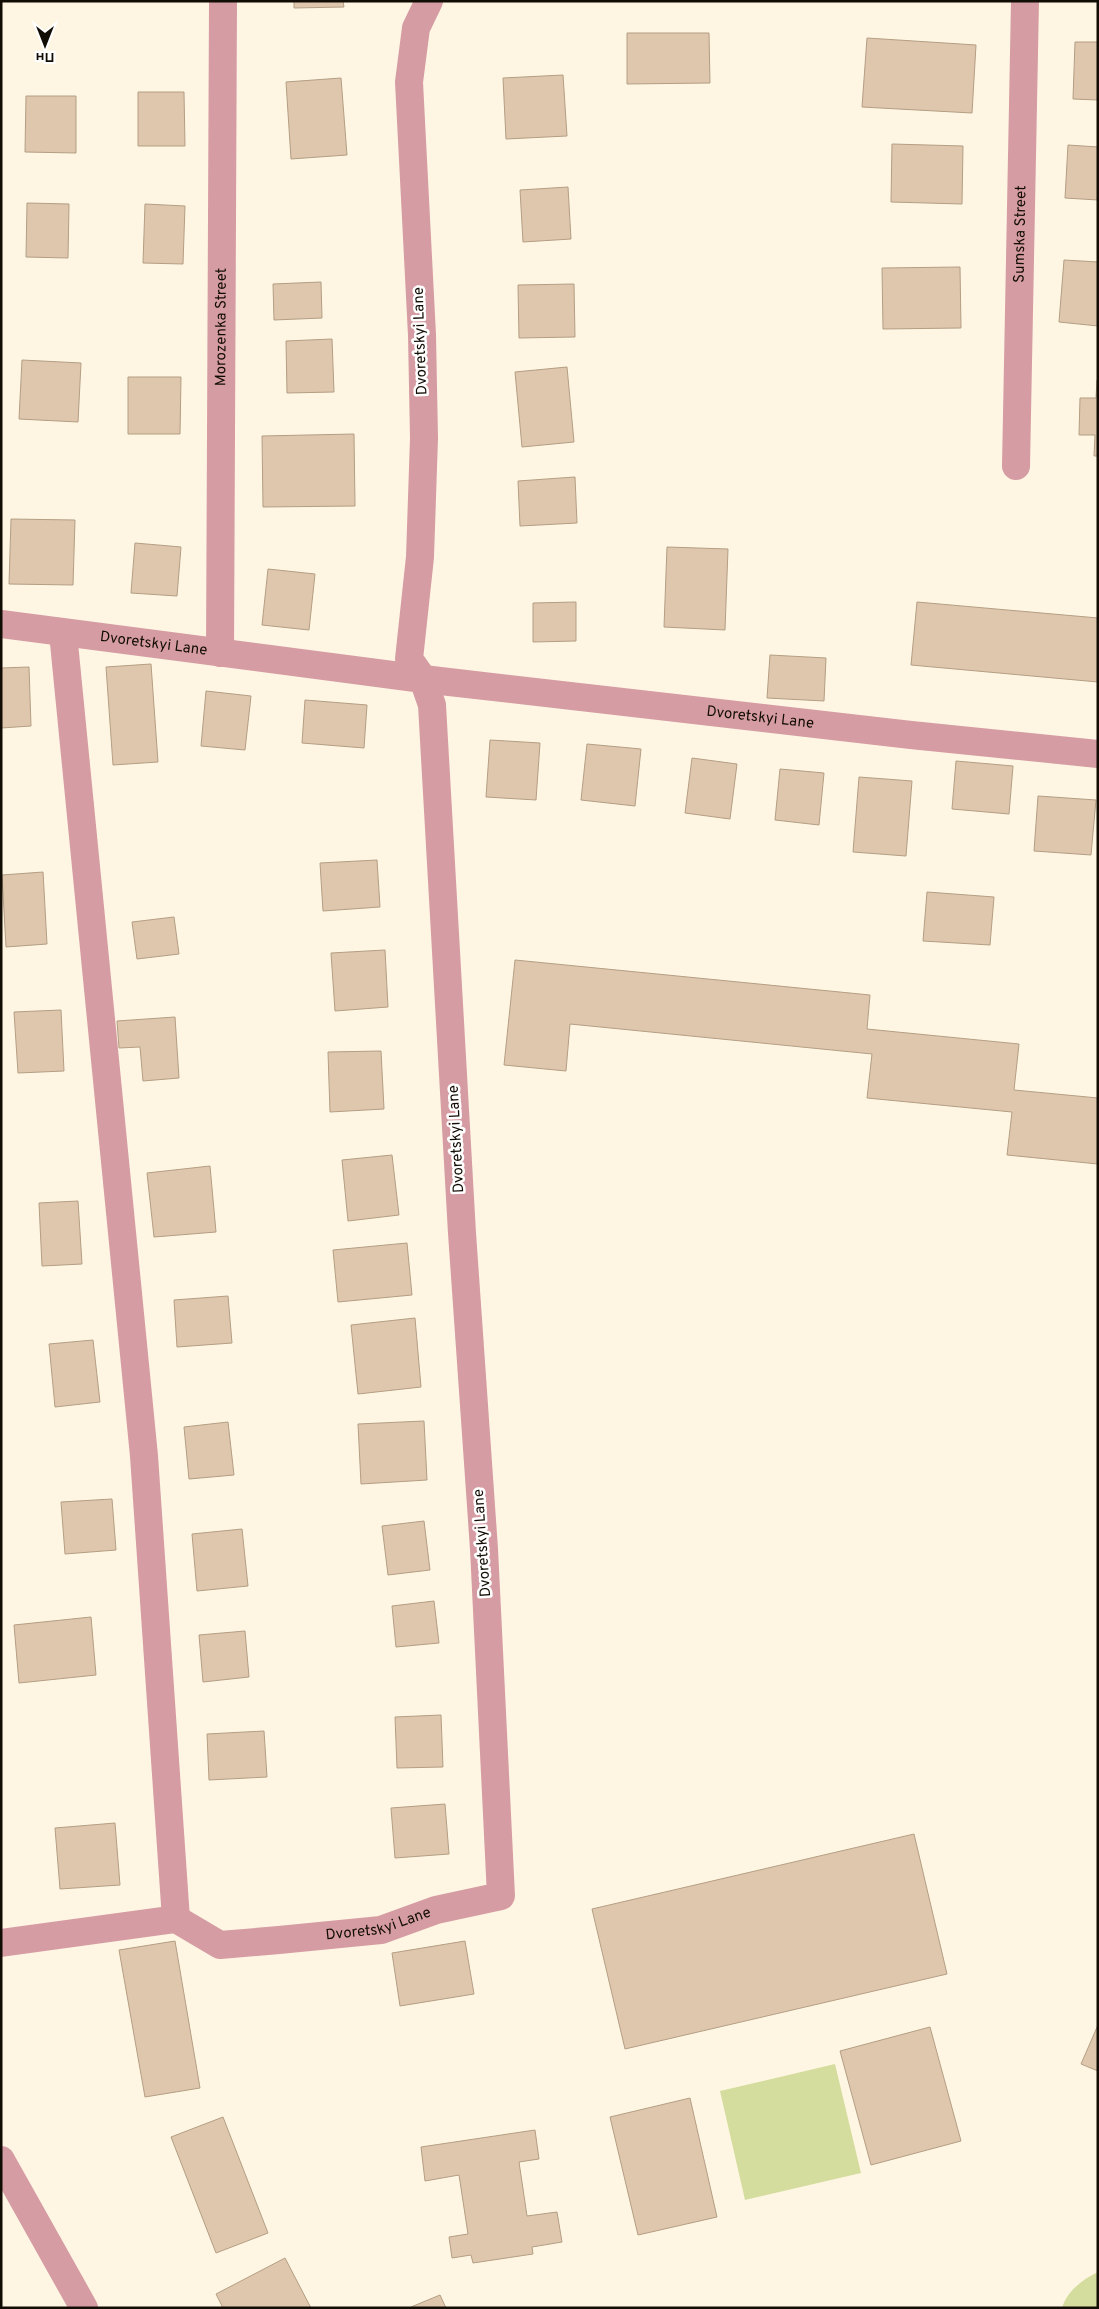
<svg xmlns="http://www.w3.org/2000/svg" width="1099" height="2309" viewBox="0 0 1099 2309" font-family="Overpass,sans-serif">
<rect width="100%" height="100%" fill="#fef6e3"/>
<g fill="#d4dd9d">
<polygon points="835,2064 861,2173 745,2200 720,2091"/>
<path d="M1098 2272V2308H1062C1067 2291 1083 2279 1098 2272Z"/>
</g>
<g fill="#dec7ac" stroke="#b49e84">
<polygon points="294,1 343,1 344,7 294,8"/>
<polygon points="627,33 709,33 710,83 627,84"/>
<polygon points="867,38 976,45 972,113 862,107"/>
<polygon points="1075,42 1098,42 1098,100 1073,99"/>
<polygon points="563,75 567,136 506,139 503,78"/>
<polygon points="341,78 347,155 291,159 286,82"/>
<polygon points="138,92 184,92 185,146 138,146"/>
<polygon points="26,96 76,96 76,153 25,152"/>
<polygon points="892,144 963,146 962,204 891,202"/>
<polygon points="1068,145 1098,147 1098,200 1065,198"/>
<polygon points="568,187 571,239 523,242 520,190"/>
<polygon points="27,203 69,204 68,258 26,257"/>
<polygon points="145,204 185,206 183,264 143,263"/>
<polygon points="1064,260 1098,262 1098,326 1059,322"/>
<polygon points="960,267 961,328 883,329 882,268"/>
<polygon points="321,282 322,318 274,320 273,284"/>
<polygon points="574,284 575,337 519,338 518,285"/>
<polygon points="332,339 334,392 287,393 286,341"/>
<polygon points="22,360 81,363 78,422 19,419"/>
<polygon points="567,367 574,442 522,447 515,372"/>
<polygon points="128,377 181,377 180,434 128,434"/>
<polygon points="1097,380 1098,380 1098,456 1094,456 1095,435 1079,435 1080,398 1096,398"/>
<polygon points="354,434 355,506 263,507 262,436"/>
<polygon points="575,477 577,523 520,526 518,481"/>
<polygon points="11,519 75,520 73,585 9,584"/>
<polygon points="135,543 181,547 177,596 131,593"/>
<polygon points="667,547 728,549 725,630 664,627"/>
<polygon points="268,569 315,574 309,630 262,625"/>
<polygon points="576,602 576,641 533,642 533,603"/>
<polygon points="917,602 1098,618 1098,682 911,665"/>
<polygon points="770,655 826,658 824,701 767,698"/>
<polygon points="151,664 158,762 113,765 106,667"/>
<polygon points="29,667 31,726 1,728 1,668"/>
<polygon points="206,691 251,696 245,750 201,746"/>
<polygon points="305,700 367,705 364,748 302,743"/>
<polygon points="490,740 540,743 536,800 486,797"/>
<polygon points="587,744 641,749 635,806 581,800"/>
<polygon points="692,758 737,764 730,819 685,813"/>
<polygon points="956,761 1013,766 1009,814 952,809"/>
<polygon points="780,769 824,773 819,825 775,820"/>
<polygon points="859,777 912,781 906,856 853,852"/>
<polygon points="1038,796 1096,800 1091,855 1034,851"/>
<polygon points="377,860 380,907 323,911 320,863"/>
<polygon points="43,872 47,944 6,947 2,875"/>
<polygon points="927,892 994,897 990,945 923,941"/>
<polygon points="174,917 179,954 137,959 132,922"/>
<polygon points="385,950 388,1007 335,1011 331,953"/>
<polygon points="515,960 870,995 867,1029 1019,1044 1014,1090 1098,1098 1098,1164 1007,1155 1012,1112 867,1098 872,1054 570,1024 566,1071 504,1065"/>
<polygon points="61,1010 64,1071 18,1073 14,1012"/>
<polygon points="175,1017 179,1078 143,1081 140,1047 119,1048 117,1021"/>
<polygon points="381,1051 384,1109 330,1112 328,1052"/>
<polygon points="392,1155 399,1215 348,1221 342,1160"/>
<polygon points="210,1166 216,1232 154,1237 147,1173"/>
<polygon points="78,1201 82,1264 42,1266 39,1203"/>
<polygon points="407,1243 412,1295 338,1302 333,1250"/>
<polygon points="228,1296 232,1343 177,1347 174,1300"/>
<polygon points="415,1318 421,1387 358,1394 351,1325"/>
<polygon points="93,1340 100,1402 55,1407 49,1344"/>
<polygon points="424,1421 427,1480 361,1484 358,1424"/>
<polygon points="228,1422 234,1475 189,1479 184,1427"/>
<polygon points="112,1499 116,1550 65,1554 61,1502"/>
<polygon points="424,1521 430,1570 388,1575 382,1526"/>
<polygon points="242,1529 248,1586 197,1591 192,1534"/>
<polygon points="434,1601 439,1643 396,1647 392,1606"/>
<polygon points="91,1617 96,1675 19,1683 14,1625"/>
<polygon points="245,1631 249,1677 203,1682 199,1635"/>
<polygon points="441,1715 443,1767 397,1768 395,1717"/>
<polygon points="264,1731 267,1777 209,1780 207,1734"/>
<polygon points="445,1804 449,1854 395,1858 391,1808"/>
<polygon points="115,1823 120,1885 60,1889 55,1828"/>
<polygon points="914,1834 947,1974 625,2049 592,1909"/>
<polygon points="175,1941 200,2088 145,2097 119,1950"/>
<polygon points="465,1941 474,1994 400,2006 392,1953"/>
<polygon points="1098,2025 1098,2071 1081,2064"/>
<polygon points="930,2027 961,2141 871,2165 840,2051"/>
<polygon points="690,2098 717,2217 638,2235 610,2117"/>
<polygon points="223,2117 268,2233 216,2253 171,2137"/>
<polygon points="535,2130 539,2159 519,2162 527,2216 557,2212 562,2242 532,2247 533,2254 473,2263 471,2255 452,2258 449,2237 468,2234 459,2175 425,2181 421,2147"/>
<polygon points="285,2258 311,2308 223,2308 216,2294"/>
<polygon points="440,2295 446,2308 411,2308 411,2307"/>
</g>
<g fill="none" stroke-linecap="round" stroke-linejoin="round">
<g stroke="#d69ca3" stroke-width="28">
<path id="s1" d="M1016 466 1025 1"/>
<path id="s2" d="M1 624 423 679 911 735 1098 754"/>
<polyline points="63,633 144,1456 176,1919"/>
<path id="s3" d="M220 653 223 1"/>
<path id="s4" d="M1 1943 176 1919 220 1945 279 1940 381 1930 436 1910 501 1896 484 1549 462 1233 432 705 423 679 409 659 420 557 424 438 422 335 409 82 416 28 429 1"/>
<polyline points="1,2160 84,2308"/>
</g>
</g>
<g text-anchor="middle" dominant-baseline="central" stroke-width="5" stroke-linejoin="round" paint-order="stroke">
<g font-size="15" fill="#120d04" stroke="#fff">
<text stroke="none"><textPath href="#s1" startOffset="232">Sumska Street</textPath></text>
<text stroke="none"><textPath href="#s3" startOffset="326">Morozenka Street</textPath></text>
<text transform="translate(421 341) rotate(-92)">Dvoretskyi Lane</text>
<text stroke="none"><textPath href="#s2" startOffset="154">Dvoretskyi Lane</textPath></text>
<text stroke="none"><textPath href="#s2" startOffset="765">Dvoretskyi Lane</textPath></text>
<text transform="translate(457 1139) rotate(-93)">Dvoretskyi Lane</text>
<text transform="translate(483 1543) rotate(-94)">Dvoretskyi Lane</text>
<text stroke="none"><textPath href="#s4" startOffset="388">Dvoretskyi Lane</textPath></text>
</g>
</g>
<rect width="1099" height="2309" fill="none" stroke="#120d04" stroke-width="5"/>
<g transform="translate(45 45) rotate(180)" stroke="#ffffff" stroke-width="4" paint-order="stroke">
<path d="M0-4L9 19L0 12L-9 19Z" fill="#120d04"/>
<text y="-8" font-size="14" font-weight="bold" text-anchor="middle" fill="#120d04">Пн</text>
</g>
</svg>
